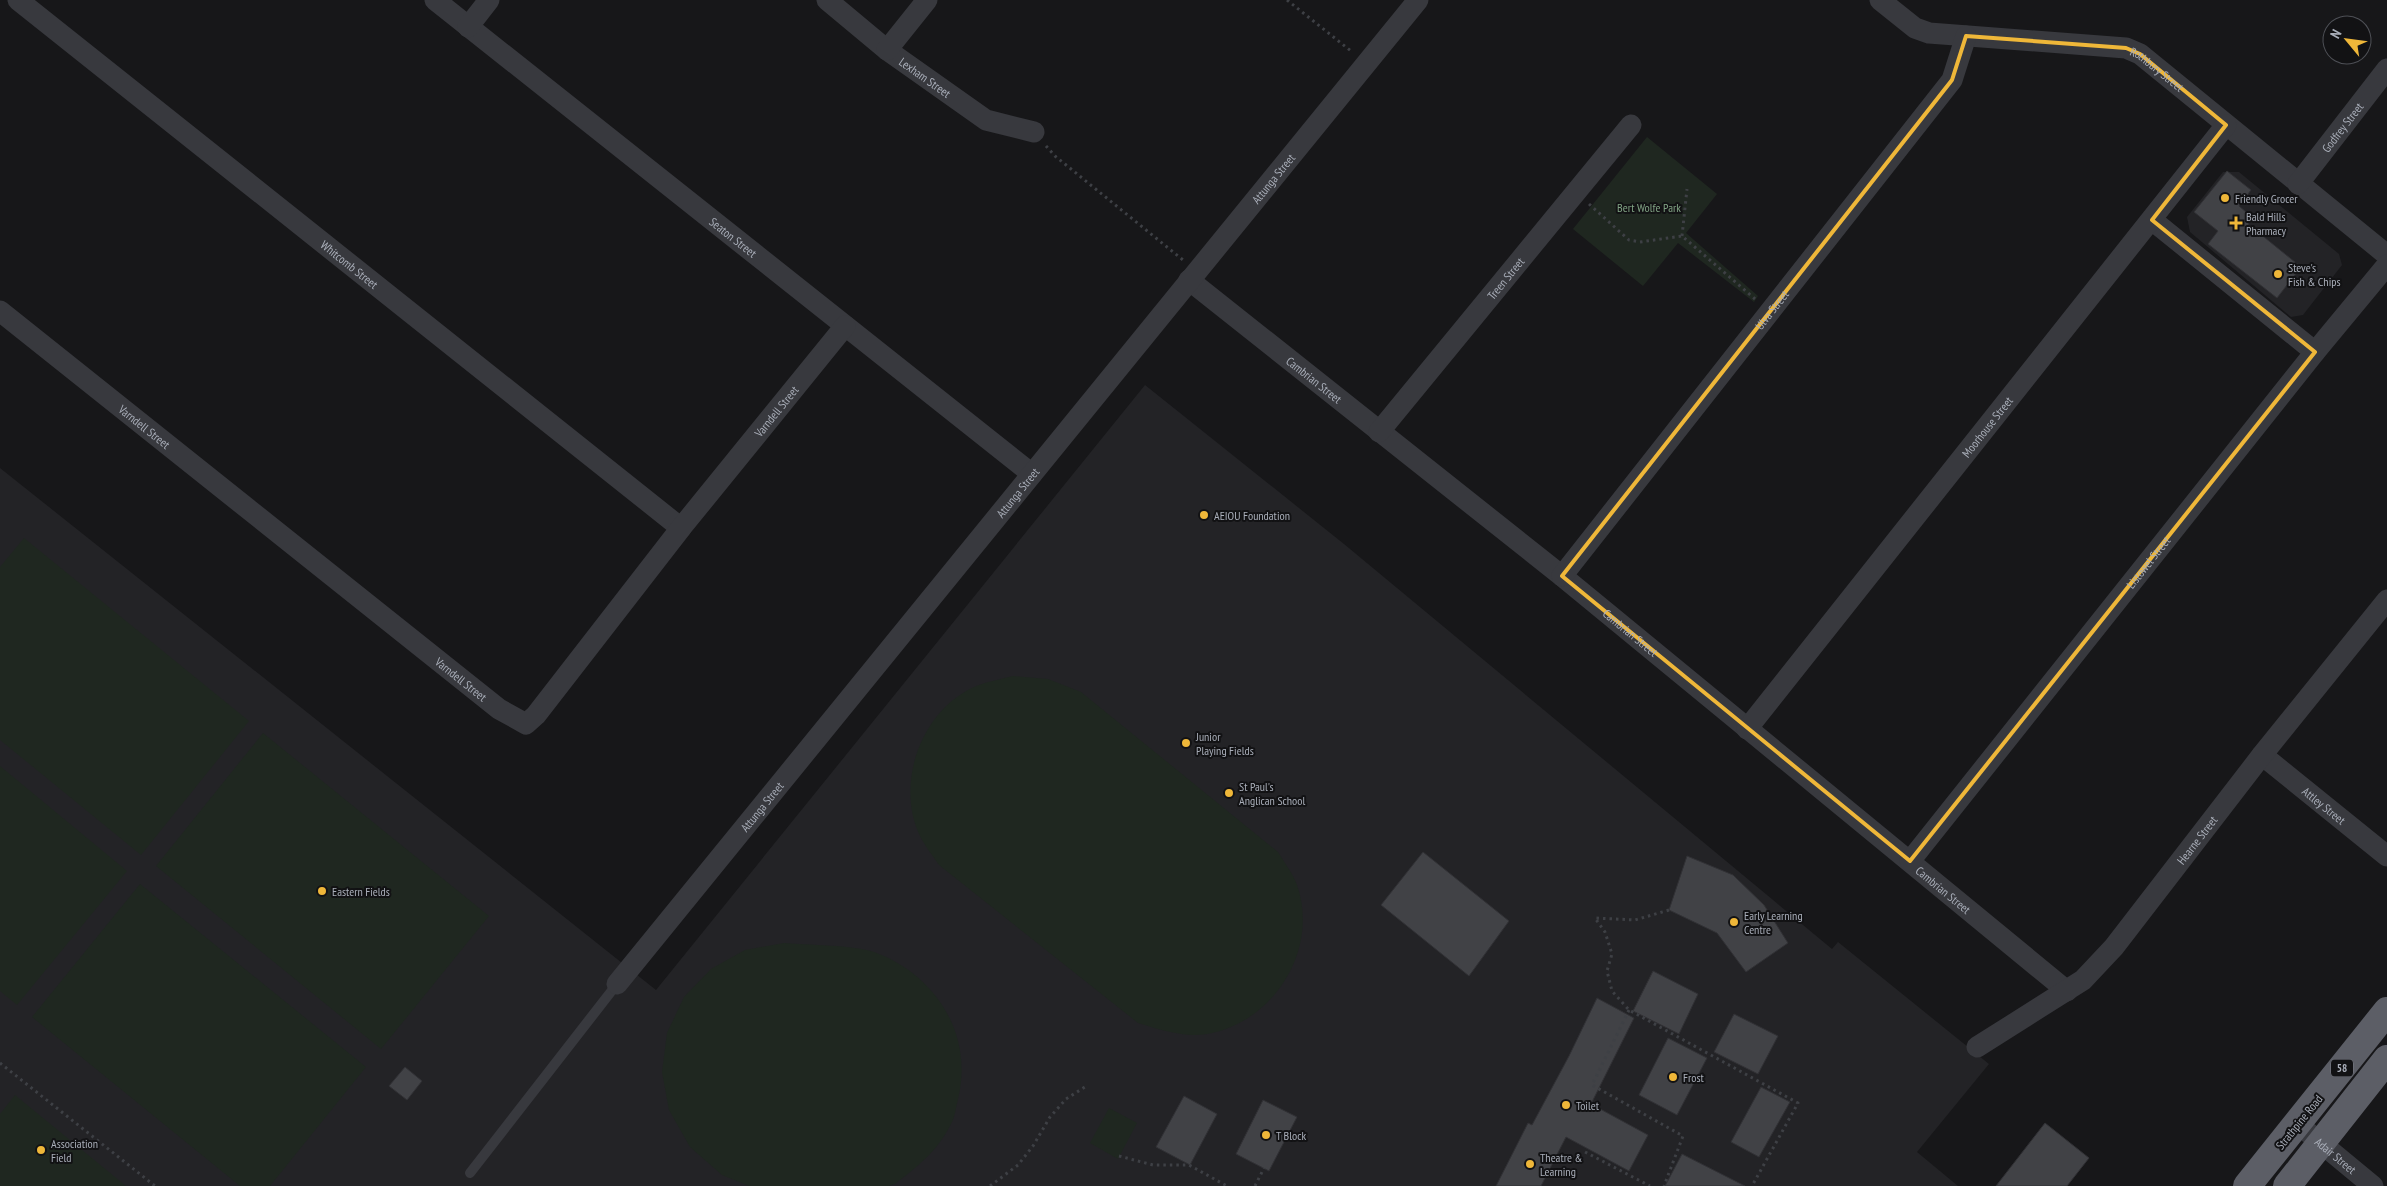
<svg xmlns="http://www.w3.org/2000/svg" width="2387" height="1186" viewBox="0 0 2387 1186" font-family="'PT Sans Narrow',sans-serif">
<rect width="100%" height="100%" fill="#171719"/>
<g fill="#232326">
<polygon points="2223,172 2239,172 2339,254 2342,265 2303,315 2291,317 2190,232 2187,217"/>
<polygon points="1145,385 1344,544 1832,949 1838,942 1989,1064 1917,1152 1958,1186 0,1186 0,468 656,990"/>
</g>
<g fill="#1f2720">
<polygon points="1647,137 1717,194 1686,233 1758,296 1754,302 1678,243 1643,286 1573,229"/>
<polygon points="24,538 249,721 141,855 0,740 0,567"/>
<path d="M1013 676 1048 679 1081 692 1278 852C1284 862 1293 874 1297 885 1319 948 1276 1019 1212 1033 1186 1039 1162 1030 1138 1023L939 865C933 856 925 846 920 836 894 782 923 706 979 685 990 681 1002 679 1013 676Z"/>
<polygon points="263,733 489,916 381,1049 156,866"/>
<polygon points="0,766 127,871 17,1005 0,991"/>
<polygon points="140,884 366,1067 270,1186 240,1186 32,1017"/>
<path d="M784 943C807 945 854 945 874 952 935 974 974 1034 958 1099 956 1107 955 1117 951 1124 936 1153 919 1165 895 1184L889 1186H749L722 1175 690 1147 669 1110 662 1072 667 1033 684 997 711 969 745 950Z"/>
<polygon points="15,1095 126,1186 0,1186 0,1114"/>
<polygon points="1109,1108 1137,1123 1118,1159 1090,1143"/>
</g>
<g fill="#414246" stroke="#313135">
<polygon points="2227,171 2251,190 2239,206 2253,218 2248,224 2301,267 2277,298 2208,244 2218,231 2194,212"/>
<polygon points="1423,852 1509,921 1469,976 1381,905"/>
<polygon points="1687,856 1733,875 1764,905 1788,943 1746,972 1717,933 1669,910"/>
<polygon points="1653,971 1698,994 1679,1034 1633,1011"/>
<polygon points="1597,998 1634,1018 1591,1104 1648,1135 1629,1171 1566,1137 1541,1186 1496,1186 1528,1123 1532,1125 1569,1056"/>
<polygon points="1734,1014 1778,1036 1758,1074 1714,1052"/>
<polygon points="1668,1038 1707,1058 1677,1115 1639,1095"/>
<polygon points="405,1067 422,1081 407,1100 389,1086"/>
<polygon points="1761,1087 1790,1102 1759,1157 1731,1142"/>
<polygon points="1184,1096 1217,1114 1190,1165 1156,1147"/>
<polygon points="1263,1100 1297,1117 1269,1171 1236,1154"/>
<polygon points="2045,1123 2089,1158 2067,1186 1996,1186"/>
<polygon points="1682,1154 1745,1186 1665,1186"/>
</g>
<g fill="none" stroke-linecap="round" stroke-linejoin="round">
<g stroke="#3e4045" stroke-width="3" stroke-dasharray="2.5 4" stroke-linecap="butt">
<polyline points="1287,0 1351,51"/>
<polyline points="1046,146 1055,156 1183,260"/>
<polyline points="1589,204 1629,240 1640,242 1682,236 1755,299"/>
<polyline points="1682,236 1687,189"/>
<polyline points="1669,910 1635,920 1595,918 1605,932 1612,954 1607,971 1612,991 1629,1010 1798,1103 1752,1186"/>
<polyline points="1629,1010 1592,1085 1683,1136 1664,1186"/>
<polyline points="0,1063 155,1186"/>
<polyline points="1585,1152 1650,1186"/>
<polyline points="1119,1156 1153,1165 1189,1165 1227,1186"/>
<polyline points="990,1186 1018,1165 1033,1146 1050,1117 1066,1099 1088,1085"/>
<polyline points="1255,1186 1264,1168"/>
</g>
<polyline stroke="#38393e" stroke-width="10" points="470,1173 617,984"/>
<g stroke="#38393e" stroke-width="21">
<path id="s1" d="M18 0 681 528"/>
<path id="s2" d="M435 0 1032 474"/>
<path id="s3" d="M827 0 887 50 986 120 1034 132"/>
<path id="s4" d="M1880 0 1915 28 1929 33 2126 48 2140 54 2387 255"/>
<polyline points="468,27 489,0"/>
<polyline points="887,50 927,0"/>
<path id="s5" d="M2298 184 2387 69"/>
<polyline points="2152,220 2315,352"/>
<path id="s6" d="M1189 280 1562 576 2067 991"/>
<path id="s7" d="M0 311 499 709 526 724 536 715 681 528 845 326"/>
<path id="s8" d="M1379 432 1631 125"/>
<path id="s9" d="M1562 576 1952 80 1966 36"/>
<path id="s10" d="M1747 729 2226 125"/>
<path id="s11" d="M2262 755 2387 856"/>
<path id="s12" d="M1910 861 2315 352 2387 265"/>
<path id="s13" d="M617 984 1418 0"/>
<path id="s14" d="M1977 1047 2083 980 2114 947 2262 755 2387 600"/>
<path id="s15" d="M2298 1124 2373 1186"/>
</g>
<g stroke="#5c5e66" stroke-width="28">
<polyline points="2247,1186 2387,1011"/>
<polyline points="2287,1186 2387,1059"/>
</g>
</g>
<path fill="none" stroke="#efb739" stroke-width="4" stroke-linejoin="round" d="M1966 36 2126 48 2140 54 2226 125 2152 220 2315 352 1910 861 1562 576 1952 80Z"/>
<g fill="#efb739" stroke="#121214" stroke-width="2">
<circle cx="2225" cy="198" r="5"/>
<path d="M2233.5 215.5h5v5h5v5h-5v5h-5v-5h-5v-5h5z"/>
<circle cx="2278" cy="274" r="5"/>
<circle cx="1204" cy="515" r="5"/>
<circle cx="1186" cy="743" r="5"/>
<circle cx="1229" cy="793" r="5"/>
<circle cx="322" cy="891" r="5"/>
<circle cx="1734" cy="922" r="5"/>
<circle cx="1673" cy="1077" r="5"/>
<circle cx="1566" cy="1105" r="5"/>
<circle cx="1266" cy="1135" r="5"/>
<circle cx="41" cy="1150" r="5"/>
<circle cx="1530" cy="1164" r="5"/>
</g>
<g text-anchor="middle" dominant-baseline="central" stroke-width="4" stroke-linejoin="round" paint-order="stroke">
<rect fill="#121214" stroke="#7c7f88" stroke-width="1" x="2331" y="1059.5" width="22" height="17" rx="4"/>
<g font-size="11" font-weight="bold" fill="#a9aeb9">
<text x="2342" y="1068">58</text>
</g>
<g font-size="12" fill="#a9aeb9" stroke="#121214">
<text stroke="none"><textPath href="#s4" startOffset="295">Rothbury Street</textPath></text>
<text stroke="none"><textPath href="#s3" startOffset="125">Lexham Street</textPath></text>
<text stroke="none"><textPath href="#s5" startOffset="72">Godfrey Street</textPath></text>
<text stroke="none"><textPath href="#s13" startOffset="1039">Attunga Street</textPath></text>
<text stroke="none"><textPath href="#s2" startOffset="381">Seaton Street</textPath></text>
<text stroke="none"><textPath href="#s1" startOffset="424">Whitcomb Street</textPath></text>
<text stroke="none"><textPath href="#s8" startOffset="199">Treen Street</textPath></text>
<text stroke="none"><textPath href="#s9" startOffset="339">Ulva Street</textPath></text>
<text stroke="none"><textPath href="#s6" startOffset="160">Cambrian Street</textPath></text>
<text stroke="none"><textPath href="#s7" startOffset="1070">Varndell Street</textPath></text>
<text stroke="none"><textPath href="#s7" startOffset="185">Varndell Street</textPath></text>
<text stroke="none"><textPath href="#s10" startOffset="386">Moorhouse Street</textPath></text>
<text stroke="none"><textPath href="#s13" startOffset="634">Attunga Street</textPath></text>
<text stroke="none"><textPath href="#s12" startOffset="382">Listowel Street</textPath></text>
<text stroke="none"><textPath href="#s6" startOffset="565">Cambrian Street</textPath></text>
<text stroke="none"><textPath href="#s7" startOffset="590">Varndell Street</textPath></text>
<text stroke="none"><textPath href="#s13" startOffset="229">Attunga Street</textPath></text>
<text stroke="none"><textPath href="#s11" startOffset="80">Attley Street</textPath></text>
<text stroke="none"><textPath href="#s14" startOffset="306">Hearne Street</textPath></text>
<text stroke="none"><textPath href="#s6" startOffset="970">Cambrian Street</textPath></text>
<text transform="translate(2299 1122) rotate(-51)">Strathpine Road</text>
<text stroke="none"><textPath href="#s15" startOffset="49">Adair Street</textPath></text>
</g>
<g font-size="12" fill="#a9aeb9" stroke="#121214" text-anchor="start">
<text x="2235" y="198">Friendly Grocer</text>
<text x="2246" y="216">Bald Hills<tspan x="2246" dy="14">Pharmacy</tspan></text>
<text x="2288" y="267">Steve's<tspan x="2288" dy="14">Fish &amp; Chips</tspan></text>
<text x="1214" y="515">AEIOU Foundation</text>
<text x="1196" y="736">Junior<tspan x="1196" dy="14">Playing Fields</tspan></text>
<text x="1239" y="786">St Paul's<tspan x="1239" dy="14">Anglican School</tspan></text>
<text x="332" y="891">Eastern Fields</text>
<text x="1744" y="915">Early Learning<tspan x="1744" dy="14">Centre</tspan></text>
<text x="1683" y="1077">Frost</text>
<text x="1576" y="1105">Toilet</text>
<text x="1276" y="1135">T Block</text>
<text x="51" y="1143">Association<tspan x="51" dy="14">Field</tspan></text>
<text x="1540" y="1157">Theatre &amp;<tspan x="1540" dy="14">Learning</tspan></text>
</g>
<g font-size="12" fill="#81a384" stroke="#121214">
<text x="1649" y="207">Bert Wolfe Park</text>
</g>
</g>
<g transform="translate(2347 40) rotate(299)"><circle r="24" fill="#121214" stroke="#4e5056"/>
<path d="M0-4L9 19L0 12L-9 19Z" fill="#efb739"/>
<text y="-8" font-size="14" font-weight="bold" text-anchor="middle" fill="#a9aeb9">N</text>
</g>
</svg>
